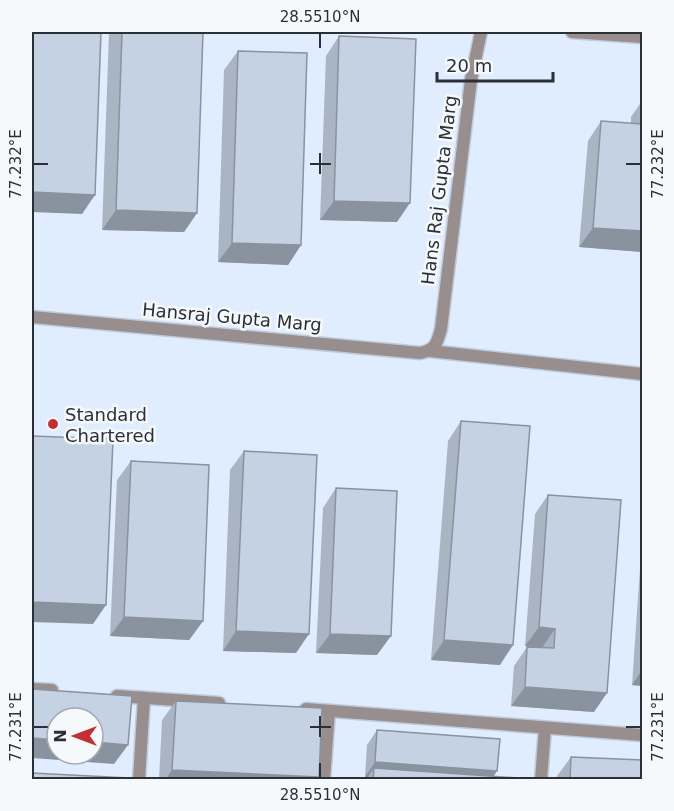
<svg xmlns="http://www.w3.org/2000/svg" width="674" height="811" viewBox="0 0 674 811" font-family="'DejaVu Sans',sans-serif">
<rect width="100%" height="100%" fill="#dfedff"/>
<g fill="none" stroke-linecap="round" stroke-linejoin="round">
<defs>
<polyline id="service" points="572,32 642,37"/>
<g id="minor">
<polyline points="430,351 642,374"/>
<polyline points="32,689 52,690"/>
<polyline points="117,696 219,703"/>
<polyline points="306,709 642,735"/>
<polyline points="139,780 144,698"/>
<polyline points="324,780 329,711"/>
<polyline points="541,780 545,728"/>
</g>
<path id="tertiary" d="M32 317 420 353C436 350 437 343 441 329L471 80 481 32"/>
</defs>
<use href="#service" stroke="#bfcbdb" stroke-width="15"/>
<use href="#minor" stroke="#bfcbdb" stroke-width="15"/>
<use href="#tertiary" stroke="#bfcbdb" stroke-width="15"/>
<use href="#service" stroke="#988e8d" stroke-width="12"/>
<use href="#minor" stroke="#988e8d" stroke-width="12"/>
<use href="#tertiary" stroke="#988e8d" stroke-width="12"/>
</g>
<g fill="#a9b5c3">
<polygon points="110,32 203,32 197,213 184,232 102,230 109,33"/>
<polygon points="339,36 397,222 320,220 326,56"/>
<polygon points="238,51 301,245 288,265 218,262 224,70"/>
<polygon points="642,101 642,252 579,247 588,141 601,121 631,123 631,117"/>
<polygon points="461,421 500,665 431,660 448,441"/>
<polygon points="244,451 296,653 223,651 230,470"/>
<polygon points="131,461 203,621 189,640 110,636 117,480"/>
<polygon points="336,488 377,655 316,653 323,508"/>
<polygon points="548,495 594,712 511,706 514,666 527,647 534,647 525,646 535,514"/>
<polygon points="642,539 642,686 632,685"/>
<polygon points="176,701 319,777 317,780 159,780 162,720"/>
<polygon points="377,730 497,771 493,776 518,780 366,780 368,777 365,777 367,745"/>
<polygon points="571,757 642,780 557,780 557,776"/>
</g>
<g fill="#89939f">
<polygon points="32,192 95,195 82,214 32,212"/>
<polygon points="334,201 410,203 397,222 320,220"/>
<polygon points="116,210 197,213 184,232 102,230"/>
<polygon points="593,228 642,231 642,252 579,247"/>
<polygon points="232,243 301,245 288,265 218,262"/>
<polygon points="32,602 106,605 93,624 32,622"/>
<polygon points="124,617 203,621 189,640 110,636"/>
<polygon points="539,627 555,629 542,648 525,646"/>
<polygon points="236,631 309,634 296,653 223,651"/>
<polygon points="330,634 391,636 377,655 316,653"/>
<polygon points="444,640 513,645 500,665 431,660"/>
<polygon points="642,670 642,686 632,685"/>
<polygon points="525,687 607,693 594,712 511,706"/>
<polygon points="32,738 57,740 57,754 93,754 93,742 128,745 114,764 32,758"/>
<polygon points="375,762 497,771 491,780 374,768 368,777 365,777"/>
<polygon points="172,770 319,777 317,780 165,780"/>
</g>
<g fill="#c4d2e3" stroke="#89939f" stroke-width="1.5">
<polygon points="32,32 101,32 95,195 32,192"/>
<polygon points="122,32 203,32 197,213 116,210"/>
<polygon points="339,36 416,39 410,203 334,201"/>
<polygon points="238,51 307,53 301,245 232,243"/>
<polygon points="601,121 642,124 642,231 593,228"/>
<polygon points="461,421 530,426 513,645 444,640"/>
<polygon points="32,436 113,439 106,605 32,602"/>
<polygon points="244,451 317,455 309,634 236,631"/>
<polygon points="131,461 209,465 203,621 124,617"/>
<polygon points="336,488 397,491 391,636 330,634"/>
<polygon points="548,495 621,500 607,693 525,687 527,647 554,648 555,629 539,627"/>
<polygon points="32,689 132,696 128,745 93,742 93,718 57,718 57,740 32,738"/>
<polygon points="176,701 322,708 319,777 172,770"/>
<polygon points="377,730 500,739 497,771 375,762"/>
<polygon points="571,757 642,760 642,780 570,780"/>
<polygon points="374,768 518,778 518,780 373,780"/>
<polygon points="32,773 129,778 129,780 32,780"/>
</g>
<path fill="none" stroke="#2b3037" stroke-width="2" d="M320 33V48M320 153V174M33 164H48M310 164H331M626 164H641M320 716V737M33 727H48M310 727H331M626 727H641M320 763V778"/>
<circle fill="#c13134" stroke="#f6f9fc" stroke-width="2" cx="53" cy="424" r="6"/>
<g text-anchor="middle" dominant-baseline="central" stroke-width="5" stroke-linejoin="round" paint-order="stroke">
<g font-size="18" fill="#2b3037" stroke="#f6f9fc">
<text transform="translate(439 190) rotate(-83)">Hans Raj Gupta Marg</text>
<text transform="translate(232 317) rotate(5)">Hansraj Gupta Marg</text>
</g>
<g font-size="18" fill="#2b3037" stroke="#f6f9fc" text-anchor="start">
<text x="65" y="414">Standard<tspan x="65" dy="21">Chartered</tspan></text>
</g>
</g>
<rect width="674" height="811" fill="none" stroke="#f6f9fc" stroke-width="66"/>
<g transform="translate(75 736) rotate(270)"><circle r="28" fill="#f6f9fc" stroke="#a5a9ad" stroke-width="1.5"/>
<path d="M0-4.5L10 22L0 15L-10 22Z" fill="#c13134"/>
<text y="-9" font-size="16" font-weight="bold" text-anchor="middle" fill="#2b3037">N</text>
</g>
<path d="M437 72v9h116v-9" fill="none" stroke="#2b3037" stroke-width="3"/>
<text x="446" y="72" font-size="18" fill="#2b3037" stroke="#f6f9fc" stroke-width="4.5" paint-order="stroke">20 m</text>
<rect x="33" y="33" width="608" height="745" fill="none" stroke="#2b3037" stroke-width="2"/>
<g font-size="15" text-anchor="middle" fill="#2b3037">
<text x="320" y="22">28.5510°N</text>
<text transform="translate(658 164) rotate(-90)" y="5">77.232°E</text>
<text transform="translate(16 164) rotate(-90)" y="5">77.232°E</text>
<text transform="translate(658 727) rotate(-90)" y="5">77.231°E</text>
<text transform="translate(16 727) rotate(-90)" y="5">77.231°E</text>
<text x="320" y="800">28.5510°N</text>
</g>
</svg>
